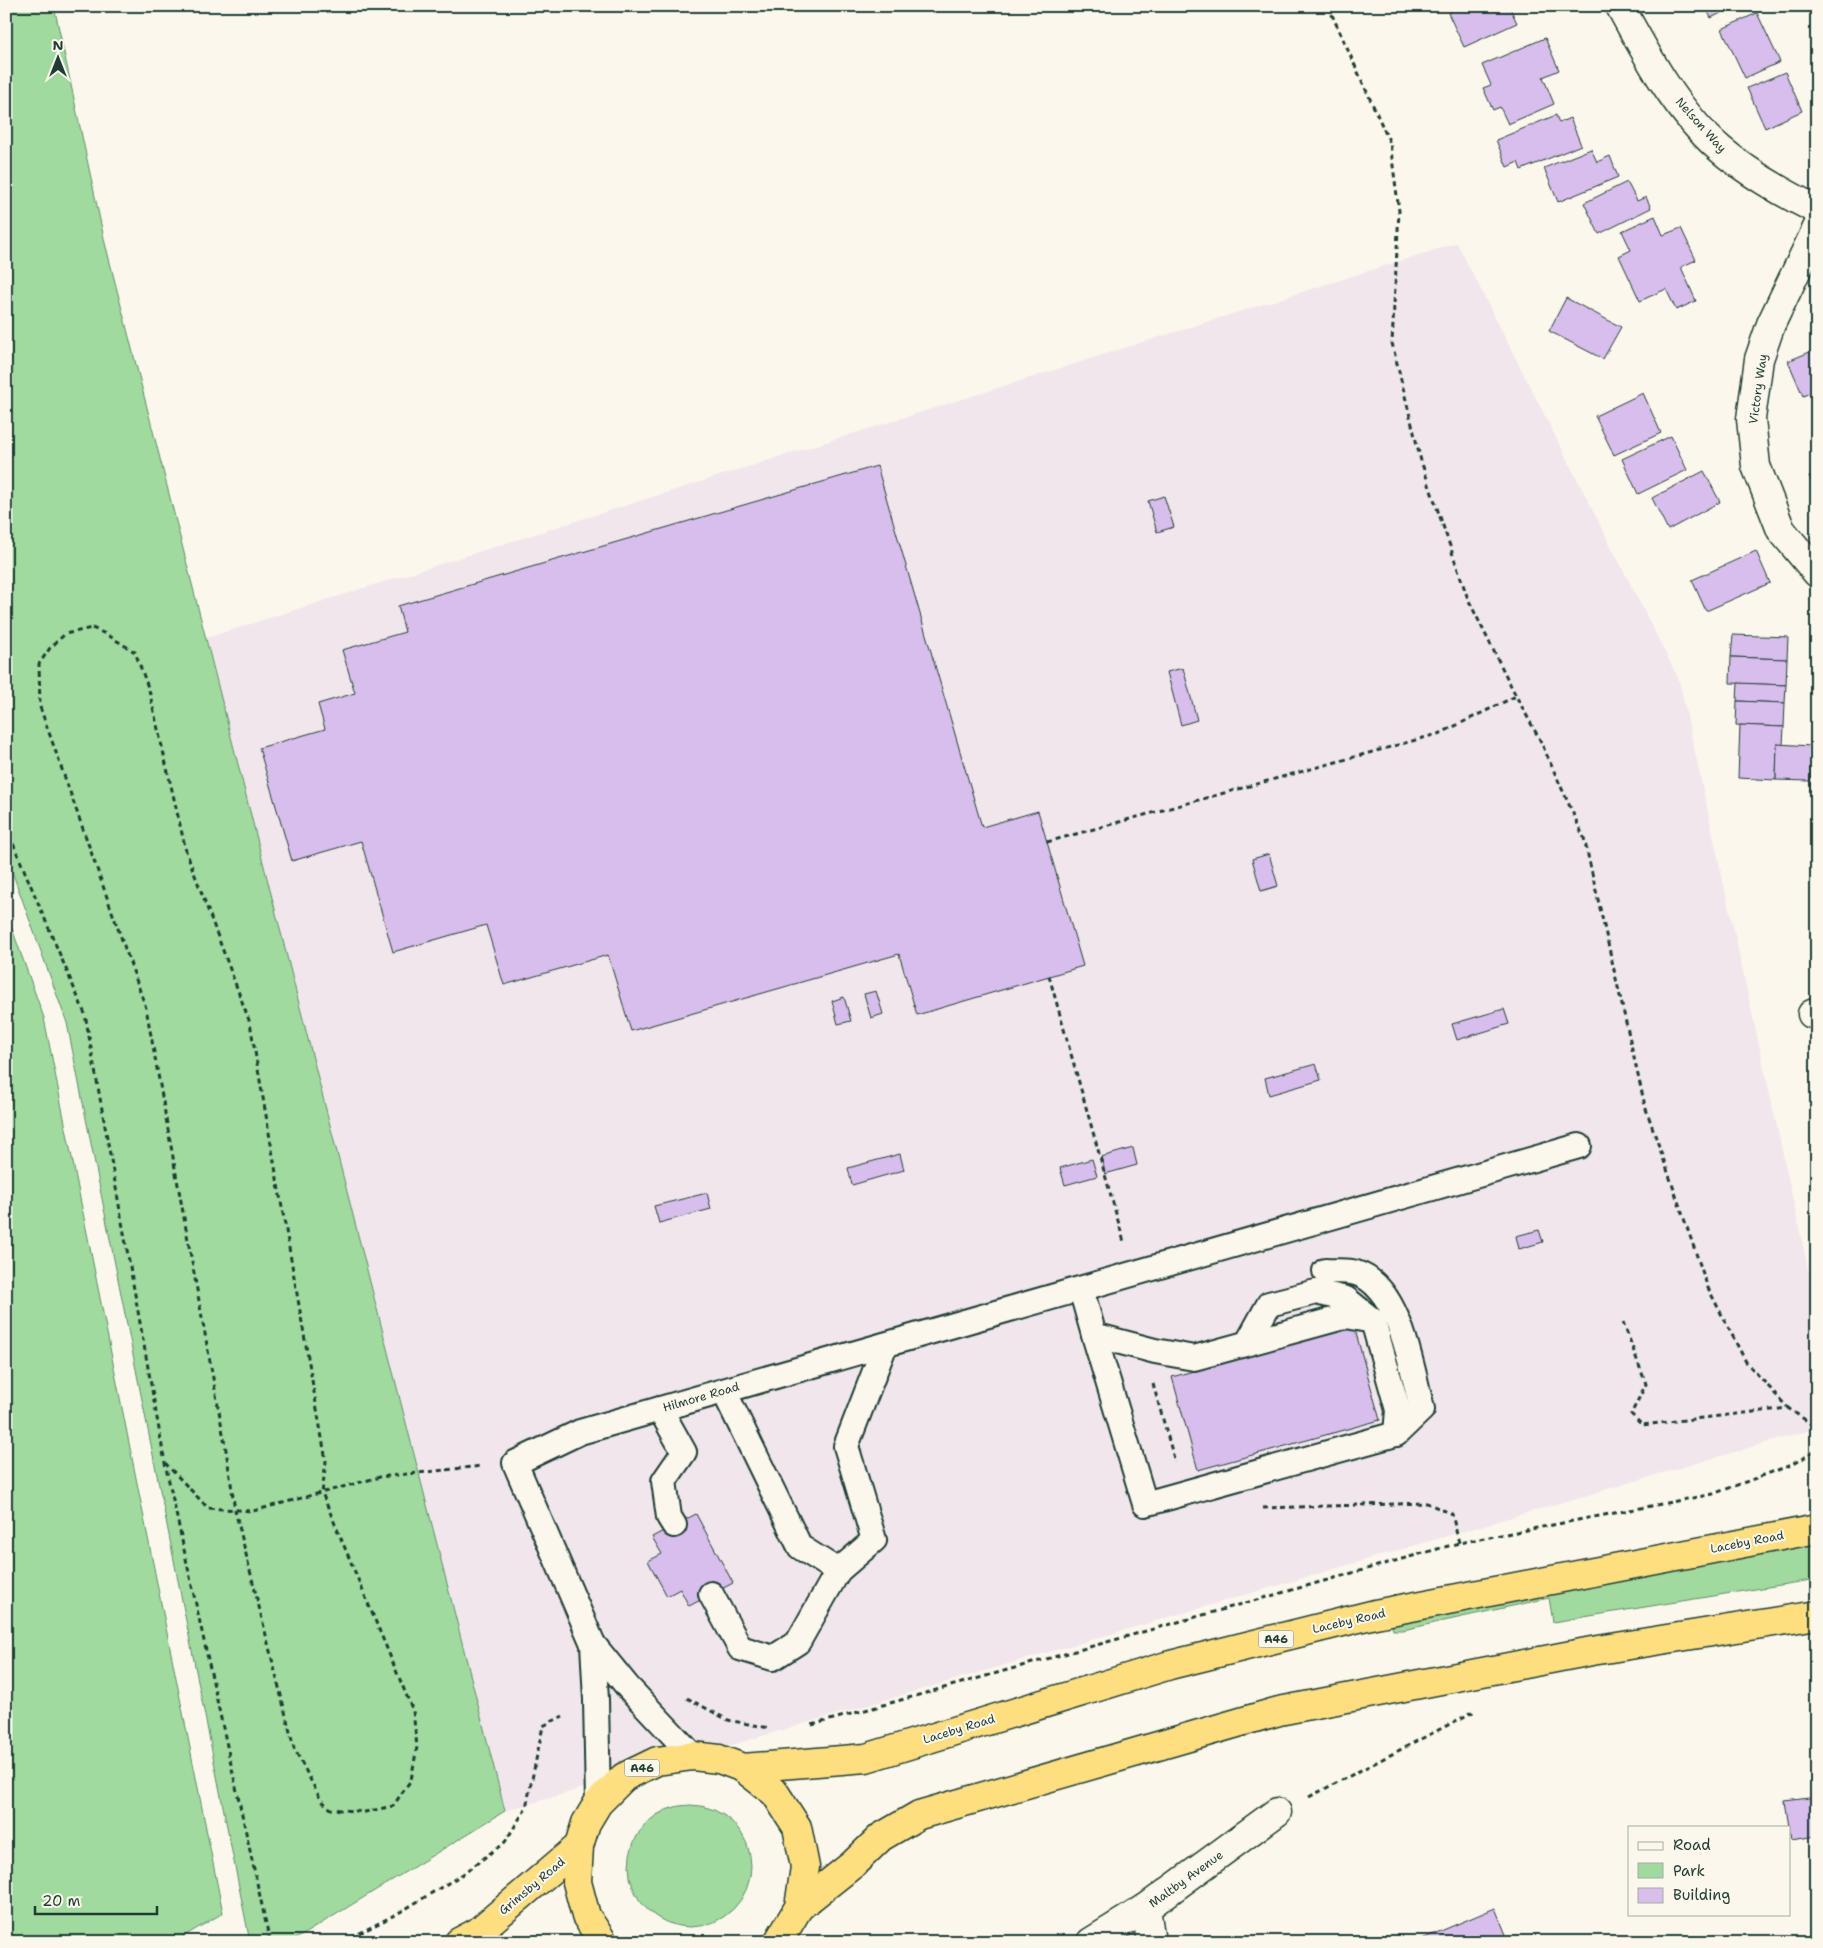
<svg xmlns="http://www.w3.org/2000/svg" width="1823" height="1948" viewBox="0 0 1823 1948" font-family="'Shantell Sans',sans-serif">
<rect width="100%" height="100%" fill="#fbf7ec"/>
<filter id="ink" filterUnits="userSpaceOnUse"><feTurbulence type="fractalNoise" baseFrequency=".02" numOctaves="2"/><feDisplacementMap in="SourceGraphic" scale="10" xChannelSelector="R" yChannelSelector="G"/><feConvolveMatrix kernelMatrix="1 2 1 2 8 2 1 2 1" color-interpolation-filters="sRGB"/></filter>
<g filter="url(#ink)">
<polygon fill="#f0e6ec" points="1457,243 1679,680 1817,1310 1817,1428 505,1811 206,638"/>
<g fill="#a1da9f" stroke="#608c6a">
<polygon points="6,6 54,6 105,243 505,1811 299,1937 287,1942 250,1942 67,1023 6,855"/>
<polygon points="6,912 44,1018 223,1913 174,1942 6,1942"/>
<polygon points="1817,1540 1817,1579 1553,1622 1549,1598 1403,1630 1393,1630 1390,1619"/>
<circle cx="690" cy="1866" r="61"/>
</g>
<g fill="#d8beed" stroke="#1f3d34">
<polygon points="1463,6 1509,6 1517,23 1464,47 1448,13"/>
<polygon points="1705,6 1735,6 1711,18"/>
<polygon points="1757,13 1780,62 1745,78 1722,29"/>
<polygon points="1545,38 1559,70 1543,77 1554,104 1508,124 1500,107 1493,110 1483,88 1491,85 1482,65"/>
<polygon points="1785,72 1802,111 1765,128 1747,88"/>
<polygon points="1556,115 1559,123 1570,118 1581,145 1521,170 1518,162 1507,167 1496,140"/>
<polygon points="1591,149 1597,162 1610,156 1618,177 1558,202 1544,168"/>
<polygon points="1627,182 1637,201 1646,197 1651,208 1599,234 1584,203"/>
<polygon points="1655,216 1663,235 1681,228 1696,260 1681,267 1696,301 1676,310 1666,289 1640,301 1619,256 1631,250 1622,231"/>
<polygon points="1566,298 1621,327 1603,359 1549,331"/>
<polygon points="1817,349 1817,390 1803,396 1788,361"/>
<polygon points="1643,393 1661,433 1614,455 1595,416"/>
<polygon points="1671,436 1687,470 1638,494 1622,459"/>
<polygon points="877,466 982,827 1038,811 1083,966 917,1015 899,954 631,1031 608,955 504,985 486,925 393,952 361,841 292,861 259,748 325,729 318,704 355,693 342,650 405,632 398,606"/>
<polygon points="1704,471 1720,502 1668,530 1652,498"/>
<polygon points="1817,473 1817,493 1809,476"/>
<polygon points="1164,496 1174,527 1157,532 1148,501"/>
<polygon points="1756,551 1770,583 1706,611 1692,580"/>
<polygon points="1733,635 1788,637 1787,659 1731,657"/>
<polygon points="1731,657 1787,659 1786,685 1730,683"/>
<polygon points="1183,668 1197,720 1181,725 1167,672"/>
<polygon points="1738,683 1786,685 1785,703 1737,701"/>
<polygon points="1737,701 1785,703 1784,727 1736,725"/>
<polygon points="1740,725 1784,727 1783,745 1777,744 1776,780 1738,778"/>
<polygon points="1777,744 1812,746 1810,781 1776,780"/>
<polygon points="1812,746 1817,746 1817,798 1810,798"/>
<polygon points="1269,854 1278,886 1261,891 1252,859"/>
<polygon points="876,991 883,1014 871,1018 864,994"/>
<polygon points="844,997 851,1021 838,1024 832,1001"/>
<polygon points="1504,1009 1509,1024 1457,1040 1452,1024"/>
<polygon points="1316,1064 1321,1080 1269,1095 1265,1078"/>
<polygon points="1133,1148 1137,1165 1105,1174 1101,1157"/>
<polygon points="900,1154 904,1170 852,1185 848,1168"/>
<polygon points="1092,1159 1097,1176 1065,1185 1060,1168"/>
<polygon points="707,1193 711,1209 659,1223 654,1206"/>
<polygon points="1539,1230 1543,1242 1519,1249 1516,1236"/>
<polygon points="1354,1326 1380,1420 1198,1470 1172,1377"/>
<polygon points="696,1514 733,1583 689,1606 680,1589 667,1596 648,1561 662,1554 652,1537"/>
<polygon points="1817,1797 1817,1836 1791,1840 1785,1801"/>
<polygon points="1495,1908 1509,1942 1415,1942"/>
</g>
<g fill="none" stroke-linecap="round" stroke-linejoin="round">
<defs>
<g id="lane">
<polyline points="1081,1289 1094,1335 1155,1351 1194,1358 1347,1316 1373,1321 1398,1410 1396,1434"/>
<path d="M1094 1335 1145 1504 1396 1434 1422 1409C1412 1370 1400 1286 1356 1273 1347 1270 1335 1272 1325 1271"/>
<polyline points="1248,1342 1269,1304 1316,1292 1346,1299 1372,1320"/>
<polyline points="724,1391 800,1547 838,1571 874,1540 846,1446 885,1345"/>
<polyline points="660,1409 684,1452 664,1481 669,1517 674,1525"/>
<polyline points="711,1594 740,1648 773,1658 798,1642 838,1571"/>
<polyline points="593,1644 596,1700 598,1803"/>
<polyline points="693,1756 627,1686 593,1644 515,1463 580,1432 1579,1146"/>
</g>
<g id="street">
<path d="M1620 6C1647 56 1677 112 1720 149 1749 174 1783 193 1817 210"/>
<polyline points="1817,228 1771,324 1759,359 1751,419 1756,466 1781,530 1817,573"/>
<polyline points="1812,1014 1817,1012"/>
<polyline points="1146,1908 1151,1942"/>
<polyline points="1091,1942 1146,1908 1277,1812"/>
</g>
<g id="highway">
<polyline points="743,1768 866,1758 1170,1665 1375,1614 1817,1529"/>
<polyline points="799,1907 852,1865 881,1837 919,1815 1279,1711 1592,1651 1817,1615"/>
<polyline points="459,1942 478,1932 579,1846"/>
<polyline points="603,1942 586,1916 577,1882 579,1846 586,1823 598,1803 624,1777 657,1761 693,1756 719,1759 743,1768 775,1793 797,1827 805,1867 799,1907 778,1942"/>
</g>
</defs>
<use href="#lane" stroke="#1f3d34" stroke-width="28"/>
<use href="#street" stroke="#1f3d34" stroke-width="31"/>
<use href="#highway" stroke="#1f3d34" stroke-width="31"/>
<g stroke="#1f3d34" stroke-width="3" stroke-dasharray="5 4" stroke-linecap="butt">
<polyline points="1328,6 1390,143 1399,211 1392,343 1421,461 1468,599 1516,696"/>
<polygon points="92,628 106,634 135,652 149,690 186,851 250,1023 326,1461 322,1493 413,1711 417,1747 411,1780 393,1806 365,1812 331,1809 321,1800 294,1748 235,1510 226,1450 146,1008 40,707 39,664 50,648 65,634"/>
<polyline points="6,827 85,1014 165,1463 270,1942"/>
<polyline points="1047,842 1441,733 1516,696 1540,740 1584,838 1645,1106 1708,1288 1746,1362 1788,1408"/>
<polyline points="1049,976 1124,1242"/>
<polyline points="1623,1322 1646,1384 1631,1414 1642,1425 1788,1408 1817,1428"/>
<polyline points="1153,1384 1175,1462"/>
<polyline points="165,1463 208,1508 253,1511 380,1477 482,1466"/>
<polyline points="1263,1508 1427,1503 1452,1514 1459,1543"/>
<polyline points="687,1698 728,1720 769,1728"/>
<polyline points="812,1725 1459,1543 1713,1494 1791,1465 1817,1450"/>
<polyline points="1309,1797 1475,1711"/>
<polyline points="343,1942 402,1911 463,1874 505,1842 526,1808 543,1726 563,1716"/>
</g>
<use href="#lane" stroke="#fbf7ec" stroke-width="24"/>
<use href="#street" stroke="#fbf7ec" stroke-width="28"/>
<use href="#highway" stroke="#fddf80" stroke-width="28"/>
</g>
</g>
<g text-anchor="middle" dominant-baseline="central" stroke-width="4" stroke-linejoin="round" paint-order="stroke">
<g fill="#fbf7ec" stroke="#61756b" stroke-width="1">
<rect x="1258.5" y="1630.5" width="35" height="17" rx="4"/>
<rect x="624.5" y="1759.5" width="35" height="17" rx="4"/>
</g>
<g font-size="11" font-weight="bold" fill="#1f3d34">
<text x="1276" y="1639">A46</text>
<text x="642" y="1768">A46</text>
</g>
<g font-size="12" fill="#1f3d34" stroke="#fbf7ec">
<text transform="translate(1701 125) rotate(48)">Nelson Way</text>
<text transform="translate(1758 389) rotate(-82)">Victory Way</text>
<text transform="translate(701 1397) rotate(-16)">Hilmore Road</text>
<text transform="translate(1747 1542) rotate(-11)">Laceby Road</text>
<text transform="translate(1349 1621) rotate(-13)">Laceby Road</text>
<text transform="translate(959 1729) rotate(-17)">Laceby Road</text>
<text transform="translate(1186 1879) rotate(-36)">Maltby Avenue</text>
<text transform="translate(532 1886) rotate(-40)">Grimsby Road</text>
</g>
</g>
<rect width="1823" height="1948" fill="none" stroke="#fbf7ec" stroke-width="25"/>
<rect x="12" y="12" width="1798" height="1923" fill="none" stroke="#1f3d34" stroke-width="2" filter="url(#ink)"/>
<rect x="1628" y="1826" width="162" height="90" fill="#fbf7ec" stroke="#a3ada2"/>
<rect x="1638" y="1842" width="25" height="8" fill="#fbf7ec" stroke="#a3ada2"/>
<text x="1673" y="1850" font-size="15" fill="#1f3d34">Road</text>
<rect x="1638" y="1863" width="25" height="15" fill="#a1da9f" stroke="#a3ada2"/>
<text x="1673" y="1876" font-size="15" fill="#1f3d34">Park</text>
<rect x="1638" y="1888" width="25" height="15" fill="#d8beed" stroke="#a3ada2"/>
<text x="1673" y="1900" font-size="15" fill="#1f3d34">Building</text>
<g transform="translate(58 58)" stroke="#fbf7ec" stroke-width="4" paint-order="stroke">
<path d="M0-4L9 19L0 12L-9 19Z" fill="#1f3d34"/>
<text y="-8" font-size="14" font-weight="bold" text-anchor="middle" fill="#1f3d34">N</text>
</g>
<path d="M35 1906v8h122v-8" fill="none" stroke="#1f3d34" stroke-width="2.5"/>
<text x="42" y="1906" font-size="15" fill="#1f3d34" stroke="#fbf7ec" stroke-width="4" paint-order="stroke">20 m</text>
</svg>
